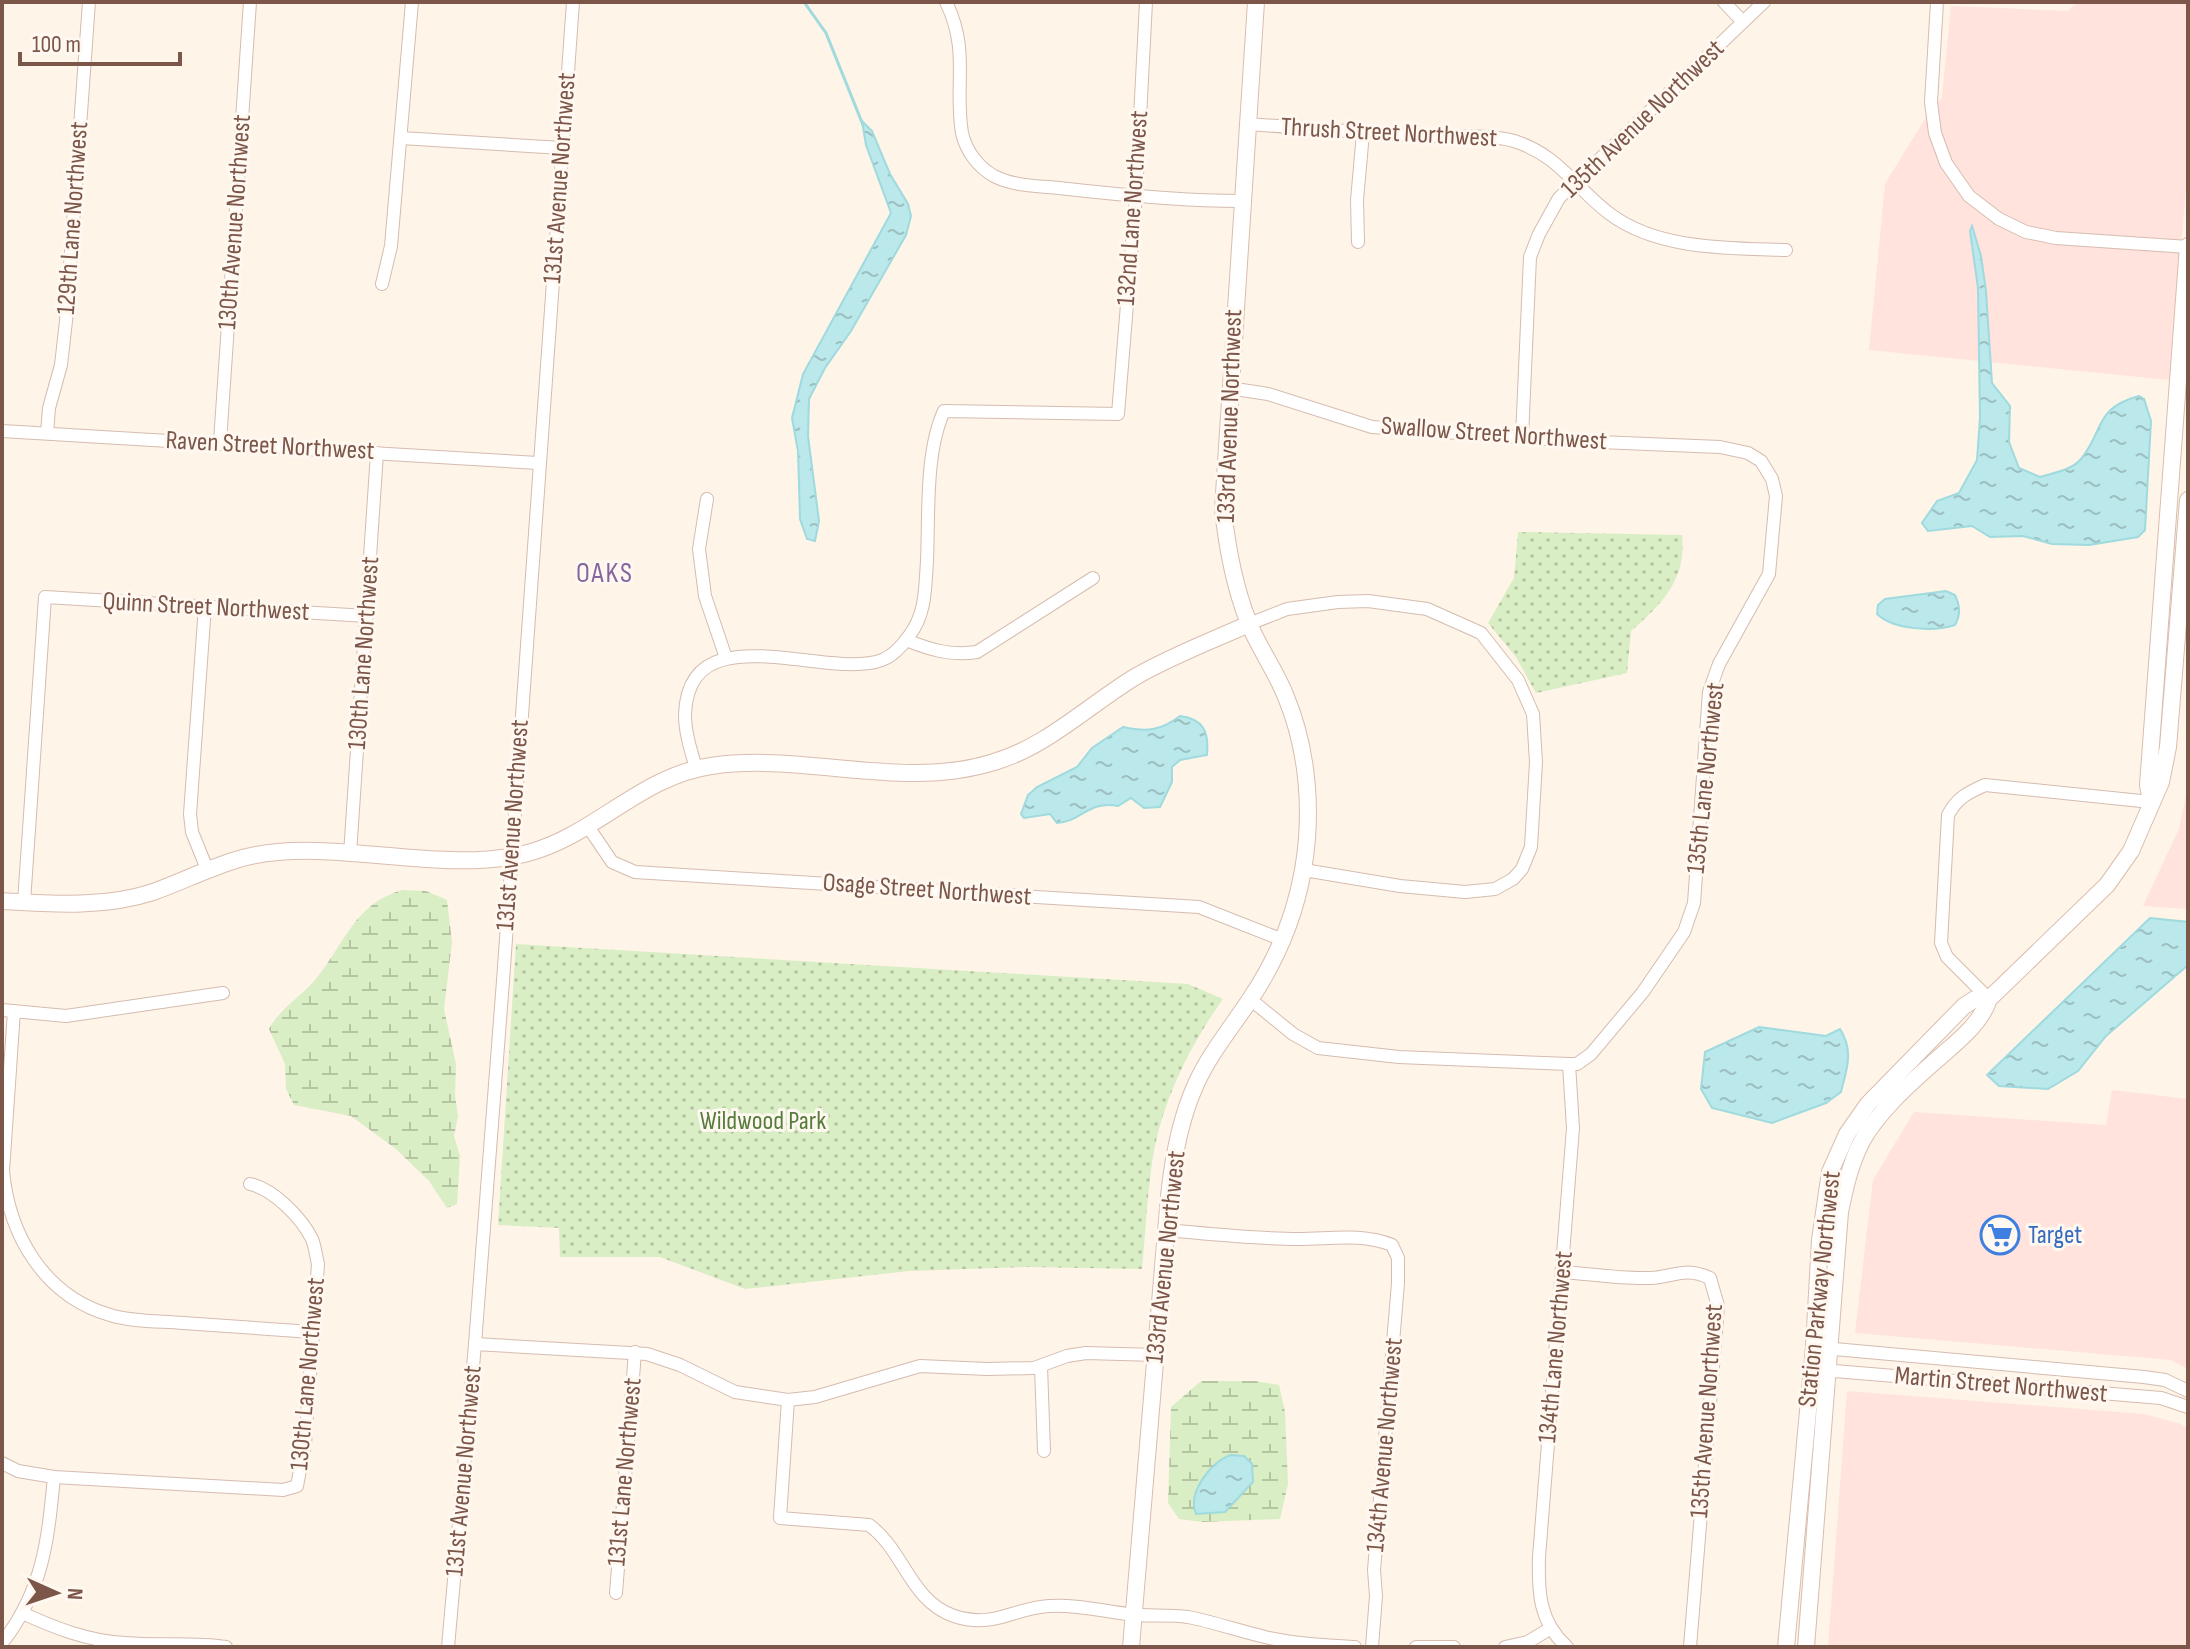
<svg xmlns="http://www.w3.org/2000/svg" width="2190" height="1649" viewBox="0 0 2190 1649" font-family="'Sofia Sans Condensed',sans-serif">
<defs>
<pattern id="wetland-marsh" width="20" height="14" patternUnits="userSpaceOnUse" patternTransform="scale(2)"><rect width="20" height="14" fill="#d9eec4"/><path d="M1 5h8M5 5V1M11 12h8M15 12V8" fill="none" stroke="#b5c4a1"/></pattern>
<pattern id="park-dots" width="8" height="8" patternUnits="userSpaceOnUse" patternTransform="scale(2)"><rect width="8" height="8" fill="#d9eec4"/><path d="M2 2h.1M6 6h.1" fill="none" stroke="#b5c4a1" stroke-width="1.8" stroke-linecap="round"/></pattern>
<pattern id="water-ripples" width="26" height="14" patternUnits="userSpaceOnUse" patternTransform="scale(2)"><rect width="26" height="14" fill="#bae8eb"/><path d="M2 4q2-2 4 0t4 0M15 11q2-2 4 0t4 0" fill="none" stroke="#9cbfc0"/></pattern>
</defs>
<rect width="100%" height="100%" fill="#fef4e8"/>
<g fill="#ffe3dc">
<polygon points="2077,2 2188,2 2188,164 2170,380 1869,350 1885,184 1923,122 1942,97 1951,6 2068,11"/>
<polygon points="2188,786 2188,909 2143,906 2179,829"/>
<polygon points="2112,1090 2188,1099 2188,1369 2171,1360 1855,1333 1873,1180 1914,1112 2106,1125"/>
<polygon points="1847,1391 2144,1414 2181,1424 2188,1429 2188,1647 1828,1647"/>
</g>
<g fill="url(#wetland-marsh)">
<path d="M403 890 426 891 447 900 452 942 444 1009 456 1064 455 1095 458 1116 454 1136 460 1156 457 1204 447 1208 429 1181 396 1149 351 1116 294 1105 286 1089 285 1064 269 1029C280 1009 300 997 315 980 344 945 355 902 403 890Z"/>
<polygon points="1201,1381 1255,1381 1279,1385 1285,1412 1288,1484 1280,1519 1203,1522 1179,1519 1168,1503 1171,1407"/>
</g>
<g fill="url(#park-dots)">
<path d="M1518 532 1682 535C1687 579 1662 604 1631 631L1627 673 1536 693 1516 657 1488 623 1514 578Z"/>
<path d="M516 944 1188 984 1223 999C1187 1050 1159 1107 1151 1170 1147 1202 1145 1236 1142 1269L1026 1267 909 1271 745 1289 660 1257H560L559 1228 498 1225Z"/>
</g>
<g fill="url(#water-ripples)" stroke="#9fdade" stroke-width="2">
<polygon points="862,121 872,131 890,174 908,204 911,216 906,235 851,331 825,368 809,399 808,436 819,521 815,541 807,539 800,519 798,451 792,418 803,374 891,213 866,145"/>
<path d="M1972 226 1981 256 1986 291 1992 383 2010 406 2009 442 2019 468 2040 477C2053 473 2072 470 2081 459 2104 431 2094 408 2139 396L2144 399 2151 421 2145 530 2138 537 2089 545 2052 544 2023 536 1990 537 1972 526 1928 531 1922 523 1937 501 1959 493 1977 460 1980 418 1978 288 1970 231Z"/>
<path d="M1946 591 1955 595C1960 606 1961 614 1955 625 1933 632 1894 630 1877 614L1878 605 1885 599Z"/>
<path d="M1180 716C1204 719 1209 732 1207 755L1180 760 1172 767V782L1160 807 1144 808 1131 798 1118 806C1089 800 1081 822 1057 823L1050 814 1024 818 1021 814 1028 795 1037 787 1077 767 1092 748 1123 727C1147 732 1160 731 1180 716Z"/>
<polygon points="2150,918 2188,922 2188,965 2106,1036 2078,1071 2048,1089 1999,1086 1987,1075"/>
<path d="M1759 1027 1826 1036 1840 1029C1854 1051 1847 1068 1841 1092L1826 1103 1772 1123 1712 1108 1701 1089 1705 1052Z"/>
<path d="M1231 1455 1244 1456 1252 1464 1253 1482 1225 1512 1196 1514C1187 1493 1211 1461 1231 1455Z"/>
</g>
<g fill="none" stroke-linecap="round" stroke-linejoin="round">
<polyline stroke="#9fdade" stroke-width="3" points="804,2 826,33 863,125"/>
<defs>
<g id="street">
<path d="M946 2C970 51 954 85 962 133 966 151 978 167 994 176 1013 186 1038 186 1059 188 1120 195 1181 201 1242 201"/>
<polyline points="1724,2 1743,22"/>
<polyline points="1937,2 1931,102 1935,133 1946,163 1969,196 1999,219 2026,232 2056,238 2188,247"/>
<path d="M1247 124C1306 128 1365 133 1423 136 1448 137 1492 134 1514 141 1559 155 1574 187 1610 214 1658 250 1729 248 1786 250"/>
<polyline points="401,138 562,148"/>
<polyline points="1358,242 1357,200 1363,133"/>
<polyline points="382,284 391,246 412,2"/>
<polyline points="1229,388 1268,394 1372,427 1575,441 1720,447 1748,453 1761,461 1772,479 1776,496 1769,574 1719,664 1709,692 1694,903 1684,932 1643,992 1591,1054 1577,1064 1569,1064 1399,1057 1318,1048 1293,1034 1250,999"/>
<polyline points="2,431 538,463"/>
<polyline points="47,433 49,408 61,365 66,321 89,2"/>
<polyline points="1522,437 1530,257 1539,234 1559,198 1764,2"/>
<polyline points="220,442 250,2"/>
<polyline points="707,499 699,549 705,596 726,658"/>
<polyline points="205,606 190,814 192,832 207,869"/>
<polyline points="1249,624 1287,609 1338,602 1368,601 1427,609 1481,633 1518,680 1533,714 1536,762 1531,847 1522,869 1513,879 1495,889 1465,892 1400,886 1304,870"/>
<path d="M906 640C931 650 951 656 977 652L1093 578"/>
<path d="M696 768C691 751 685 733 685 715 688 611 826 681 882 660 893 656 902 646 909 636 926 614 925 589 927 561 929 515 925 452 944 411L1118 414 1136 195 1146 2"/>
<polyline points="587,825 612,862 635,872 1199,907 1283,940"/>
<polyline points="350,854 377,453"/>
<polyline points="24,902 45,597 367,616"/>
<path d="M1989 999 1947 957 1941 943 1948 815C1957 798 1967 793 1985 785L2151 802"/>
<polyline points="2,1010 66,1016 223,993"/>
<path d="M14 1011 3 1171C9 1235 44 1296 110 1315 133 1322 159 1321 183 1323 226 1326 269 1329 312 1332"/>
<path d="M1167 1230C1211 1234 1255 1239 1299 1239 1330 1239 1362 1233 1392 1245L1398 1258V1283L1374 1570 1376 1596 1372 1647"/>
<path d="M1563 1272C1591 1274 1621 1279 1650 1278 1675 1277 1684 1266 1710 1278L1718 1306 1690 1647"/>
<polyline points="475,1344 647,1354 680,1365 735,1392 788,1400 815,1397 920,1366 987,1369 1034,1368 1067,1356 1086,1353 1156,1355"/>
<polyline points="1823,1348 2144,1377 2165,1380 2188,1391"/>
<polyline points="1041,1366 1044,1451"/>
<polyline points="1822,1370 2161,1398 2188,1407"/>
<path d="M788 1400 780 1518 869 1525C904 1550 910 1601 954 1616 994 1629 1013 1608 1049 1606 1075 1604 1102 1611 1128 1614 1148 1617 1168 1614 1188 1617 1214 1622 1239 1631 1265 1637 1294 1644 1325 1645 1355 1647"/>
<path d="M2 1463 18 1471 54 1477 283 1490 297 1486 305 1444 318 1264C316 1256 315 1246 312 1239 301 1217 273 1189 250 1184"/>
<polyline points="616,1593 635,1352"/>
<path d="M22 1613C55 1628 88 1641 125 1643 158 1646 193 1642 226 1647"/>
<path d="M2 1643C43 1591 48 1540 54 1477"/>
<polyline points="448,1647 475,1344 503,981 573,2"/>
<polyline points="1416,1647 1454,1647"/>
<polyline points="1505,1647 1528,1642 1551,1628"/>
<path d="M1567 1647C1539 1622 1538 1592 1539 1557L1573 1128 1569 1064"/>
</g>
<g id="secondary">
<polyline points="2151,802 2148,785 2188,246"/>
<path d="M2 901C52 904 105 908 153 892 195 877 232 855 278 852 356 845 452 873 528 853 595 835 641 776 711 766 804 752 903 791 994 762 1046 747 1089 705 1135 677 1171 656 1211 641 1249 624"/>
<path d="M1131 1647 1169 1196C1173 1158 1180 1119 1196 1084 1210 1053 1232 1027 1251 998 1277 959 1295 916 1303 870 1313 813 1308 750 1286 697 1276 671 1258 647 1248 621 1234 585 1227 547 1223 509L1256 2"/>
<polyline points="1786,1647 1814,1347 1820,1240 1830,1172 1847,1134 1868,1104 1964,1006 1975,999 1989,999"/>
<path d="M1806 1647 1840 1212C1845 1188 1850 1164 1862 1141 1878 1112 1908 1085 1933 1063 1954 1044 1980 1026 1989 999L2107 885 2131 851 2161 782 2168 747 2188 500"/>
</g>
</defs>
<use href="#street" stroke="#d5bcaf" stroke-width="14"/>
<use href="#secondary" stroke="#dabdae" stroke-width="18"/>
<use href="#street" stroke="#fff" stroke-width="12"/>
<use href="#secondary" stroke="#fff" stroke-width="16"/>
</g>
<defs>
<symbol id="supermarket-ring" viewBox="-11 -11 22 22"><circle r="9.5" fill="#fff8f1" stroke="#3f7fe0" stroke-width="1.5"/><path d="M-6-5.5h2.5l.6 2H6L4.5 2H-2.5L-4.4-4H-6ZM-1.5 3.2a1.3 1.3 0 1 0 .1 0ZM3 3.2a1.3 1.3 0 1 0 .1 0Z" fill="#3f7fe0"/></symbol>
</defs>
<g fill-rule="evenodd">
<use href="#supermarket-ring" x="1978" y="1213" width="44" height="44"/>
</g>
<g text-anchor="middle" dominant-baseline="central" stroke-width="6" stroke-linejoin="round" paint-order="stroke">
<g font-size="26" fill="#7c5649" stroke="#fff8f1">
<text transform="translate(1643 119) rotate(-44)">135th Avenue Northwest</text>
<text transform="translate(1389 133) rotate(3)">Thrush Street Northwest</text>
<text transform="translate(560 178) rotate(-86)">131st Avenue Northwest</text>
<text transform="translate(1133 208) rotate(-86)">132nd Lane Northwest</text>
<text transform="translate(73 218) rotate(-86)">129th Lane Northwest</text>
<text transform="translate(235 222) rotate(-86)">130th Avenue Northwest</text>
<text transform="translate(1230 416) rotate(-88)">133rd Avenue Northwest</text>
<text transform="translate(1494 434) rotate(4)">Swallow Street Northwest</text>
<text transform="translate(270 446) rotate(3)">Raven Street Northwest</text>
<text transform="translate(206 607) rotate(3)">Quinn Street Northwest</text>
<text transform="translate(364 653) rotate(-86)">130th Lane Northwest</text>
<text transform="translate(1706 778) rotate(-84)">135th Lane Northwest</text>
<text transform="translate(513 825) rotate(-86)">131st Avenue Northwest</text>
<text transform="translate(927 890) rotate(4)">Osage Street Northwest</text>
<text transform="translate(1166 1257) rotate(-84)">133rd Avenue Northwest</text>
<text transform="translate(1820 1289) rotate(-84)">Station Parkway Northwest</text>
<text transform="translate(1556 1347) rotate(-85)">134th Lane Northwest</text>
<text transform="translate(308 1374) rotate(-85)">130th Lane Northwest</text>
<text transform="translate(2001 1385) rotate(5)">Martin Street Northwest</text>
<text transform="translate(1707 1411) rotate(-86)">135th Avenue Northwest</text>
<text transform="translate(1385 1445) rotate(-85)">134th Avenue Northwest</text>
<text transform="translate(464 1471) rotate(-85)">131st Avenue Northwest</text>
<text transform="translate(625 1472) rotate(-85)">131st Lane Northwest</text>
</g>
<g font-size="26" fill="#567d3c" stroke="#fff8f1">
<text x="763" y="1121">Wildwood Park</text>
</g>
<g font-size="26" fill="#366cbe" stroke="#fff8f1" text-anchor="start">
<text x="2028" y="1235">Target</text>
</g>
<g font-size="28" letter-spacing="2" fill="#86659f" stroke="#fff8f1">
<text x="605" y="573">OAKS</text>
</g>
</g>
<rect width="2190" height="1649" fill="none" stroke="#7c5649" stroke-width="8"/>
<g transform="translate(56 1593) rotate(93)" stroke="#fff8f1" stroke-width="6" paint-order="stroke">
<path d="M0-6L14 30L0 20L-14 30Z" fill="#7c5649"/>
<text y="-12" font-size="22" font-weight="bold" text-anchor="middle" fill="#7c5649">N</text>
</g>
<path d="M20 52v12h160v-12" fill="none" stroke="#7c5649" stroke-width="4"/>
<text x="32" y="52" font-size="24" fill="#7c5649" stroke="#fff8f1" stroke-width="6" paint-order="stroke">100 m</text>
</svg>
